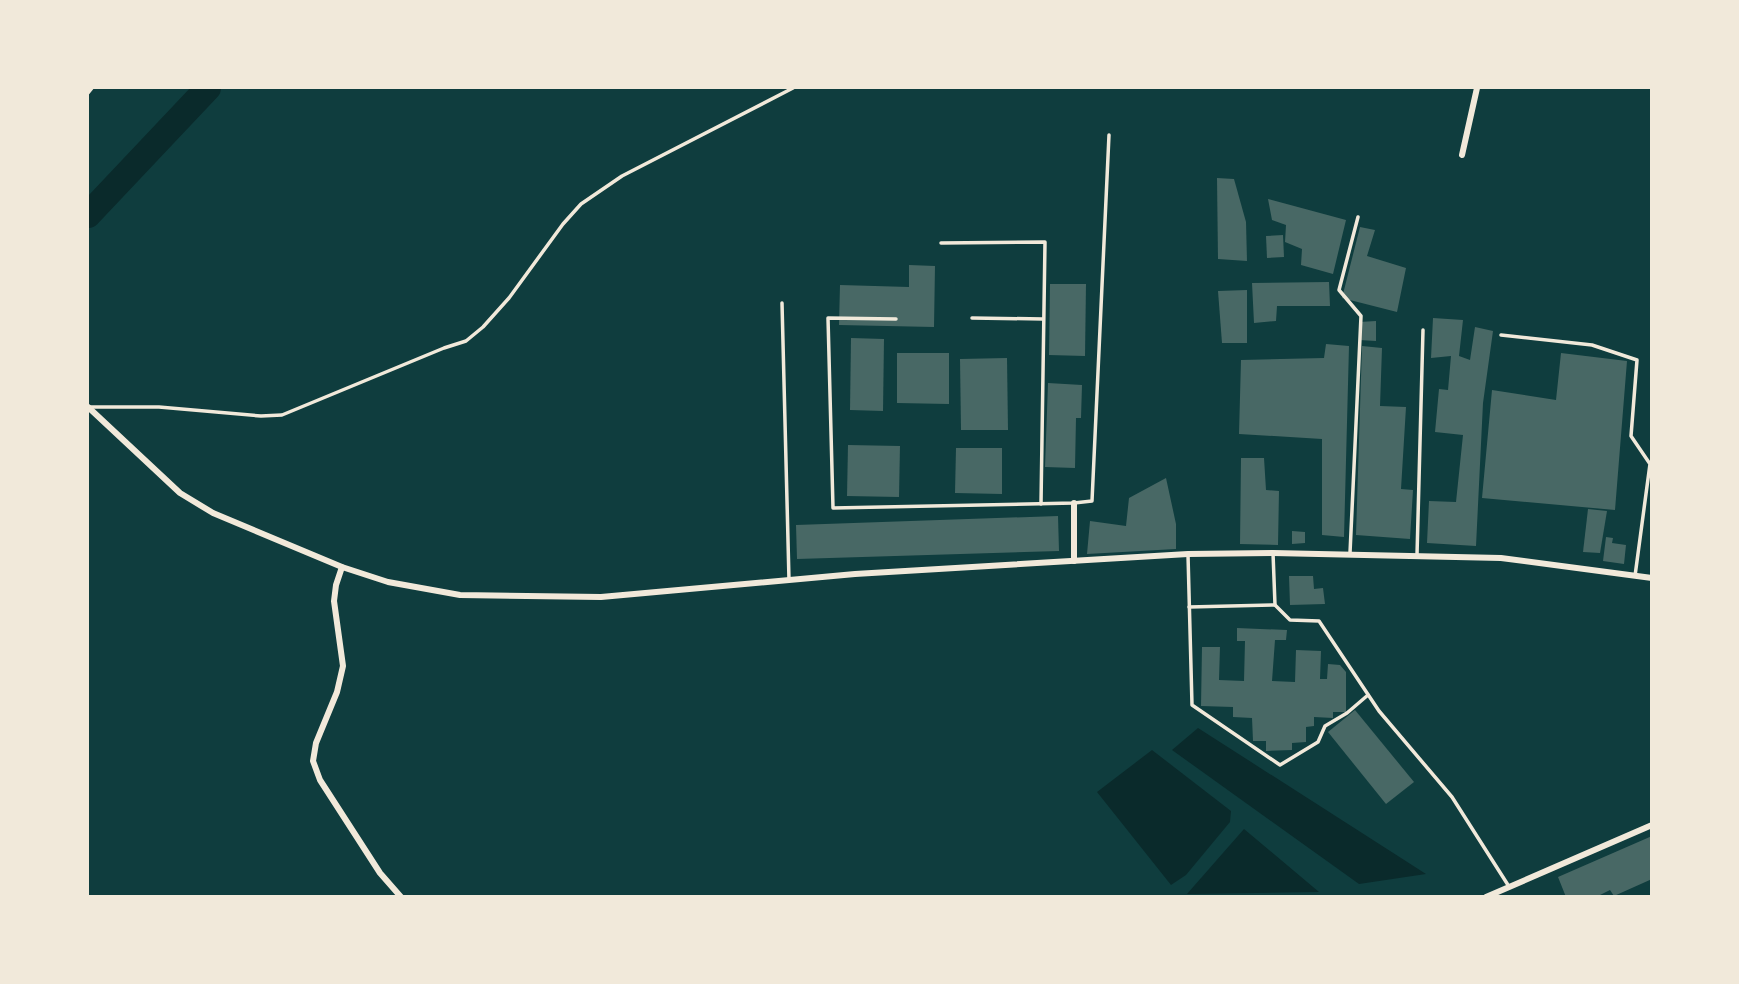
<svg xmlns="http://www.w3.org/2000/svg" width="1739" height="984" viewBox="0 0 1739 984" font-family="'Work Sans',sans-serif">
<rect width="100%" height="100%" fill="#0f3d3e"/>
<g fill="#0a2a2b">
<polygon points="1198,728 1426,874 1359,884 1172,750"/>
<polygon points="1152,750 1231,811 1230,822 1186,875 1171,885 1097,792"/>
<polygon points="1244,829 1319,892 1187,894"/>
</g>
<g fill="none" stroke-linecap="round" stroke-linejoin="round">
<polyline stroke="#0a2a2b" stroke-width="26" points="88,215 208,88"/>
</g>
<g fill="#486865">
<polygon points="1217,178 1234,179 1246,222 1247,261 1218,259"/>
<polygon points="1268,199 1346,220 1333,274 1301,265 1302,249 1285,242 1286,225 1272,220"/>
<polygon points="1360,227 1375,230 1367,256 1406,268 1397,312 1342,298"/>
<polygon points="1283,235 1284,257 1267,258 1266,236"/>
<polygon points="909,265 935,266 934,327 839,325 840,285 909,287"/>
<polygon points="1329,282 1330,306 1277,306 1276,321 1254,323 1252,283"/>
<polygon points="1050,284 1086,284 1085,356 1049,355"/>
<polygon points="1247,290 1247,343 1222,343 1218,291"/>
<polygon points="1433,318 1463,320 1459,356 1470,360 1475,327 1493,331 1483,403 1476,546 1427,543 1429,501 1456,502 1463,435 1435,432 1439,389 1448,390 1451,356 1431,358"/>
<polygon points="1376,321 1376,341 1359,340 1359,322"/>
<polygon points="851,338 884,339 883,411 850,410"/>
<polygon points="1326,344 1349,346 1344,537 1322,535 1322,439 1239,434 1241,360 1324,358"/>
<polygon points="1362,346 1382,348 1380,406 1406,407 1401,489 1413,490 1410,539 1356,535"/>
<polygon points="897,353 949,353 949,404 897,403"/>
<polygon points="1561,353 1627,361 1615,510 1482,498 1492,390 1556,400"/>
<polygon points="1007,358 1008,430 961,430 960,359"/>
<polygon points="1048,383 1082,385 1081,418 1076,418 1075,468 1045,467"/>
<polygon points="848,445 900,446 899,497 847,496"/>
<polygon points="956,448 1002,448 1002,494 955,493"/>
<polygon points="1241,458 1264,458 1266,490 1279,491 1278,545 1240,544"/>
<polygon points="1166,478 1176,524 1176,549 1087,554 1090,521 1126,526 1129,498"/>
<polygon points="1588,509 1607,511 1600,553 1583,552"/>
<polygon points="1058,516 1059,551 797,559 796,525"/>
<polygon points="1292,531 1305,532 1305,543 1292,544"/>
<polygon points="1606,537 1613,538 1612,543 1626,545 1624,564 1603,561"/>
<polygon points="1289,576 1313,576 1314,589 1323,588 1325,604 1290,605"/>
<polygon points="1237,628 1287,630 1286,640 1275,640 1272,681 1295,682 1296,650 1321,651 1320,679 1327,679 1328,664 1340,665 1346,672 1346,712 1333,712 1333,718 1314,717 1314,726 1306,727 1306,742 1292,743 1292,750 1266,751 1266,741 1253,741 1252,718 1233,717 1233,707 1201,706 1202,647 1220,647 1219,680 1244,681 1245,641 1237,641"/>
<polygon points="1355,710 1414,782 1386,804 1328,732"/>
<polygon points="1652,836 1652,879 1614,896 1610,890 1596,897 1566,897 1558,877"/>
</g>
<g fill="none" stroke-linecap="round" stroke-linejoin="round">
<g stroke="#f1e9da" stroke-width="3.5">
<polyline points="88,93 92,88"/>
<polyline points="941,243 1045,242 1041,504"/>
<polyline points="782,303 789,580"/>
<polyline points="972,318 1043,319"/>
<polyline points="896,319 828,318 833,508 1074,503 1092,501 1109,135"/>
<polyline points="1501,335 1592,345 1637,360 1631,436 1650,464 1635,576"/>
<polyline points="89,407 159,407 261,416 282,415 444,348 466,341 483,327 509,298 563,224 581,204 622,176 793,88"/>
<polyline points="1273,553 1275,605 1290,620 1319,621 1379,711 1452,797 1508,885"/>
<polyline points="1350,553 1361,316 1339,290 1358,217"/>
<polyline points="1188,555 1192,705 1280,765 1318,742 1325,726 1347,713 1368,695"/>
<polyline points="1417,555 1423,330"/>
<polyline points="1189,607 1275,605"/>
</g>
<g stroke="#f1e9da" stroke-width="6">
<polyline points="1462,155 1477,88"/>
<polyline points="88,407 180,493 213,513 342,567 388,582 460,595 601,597 855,574 1188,554 1273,553 1501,558 1652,578"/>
<polyline points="1074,503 1074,561"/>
<polyline points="342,567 336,585 334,601 343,666 337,692 316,743 313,761 320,780 380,873 401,897"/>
<polyline points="1486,897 1652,825"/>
</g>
</g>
<rect width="1739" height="984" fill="none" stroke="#f1e9da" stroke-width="178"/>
</svg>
